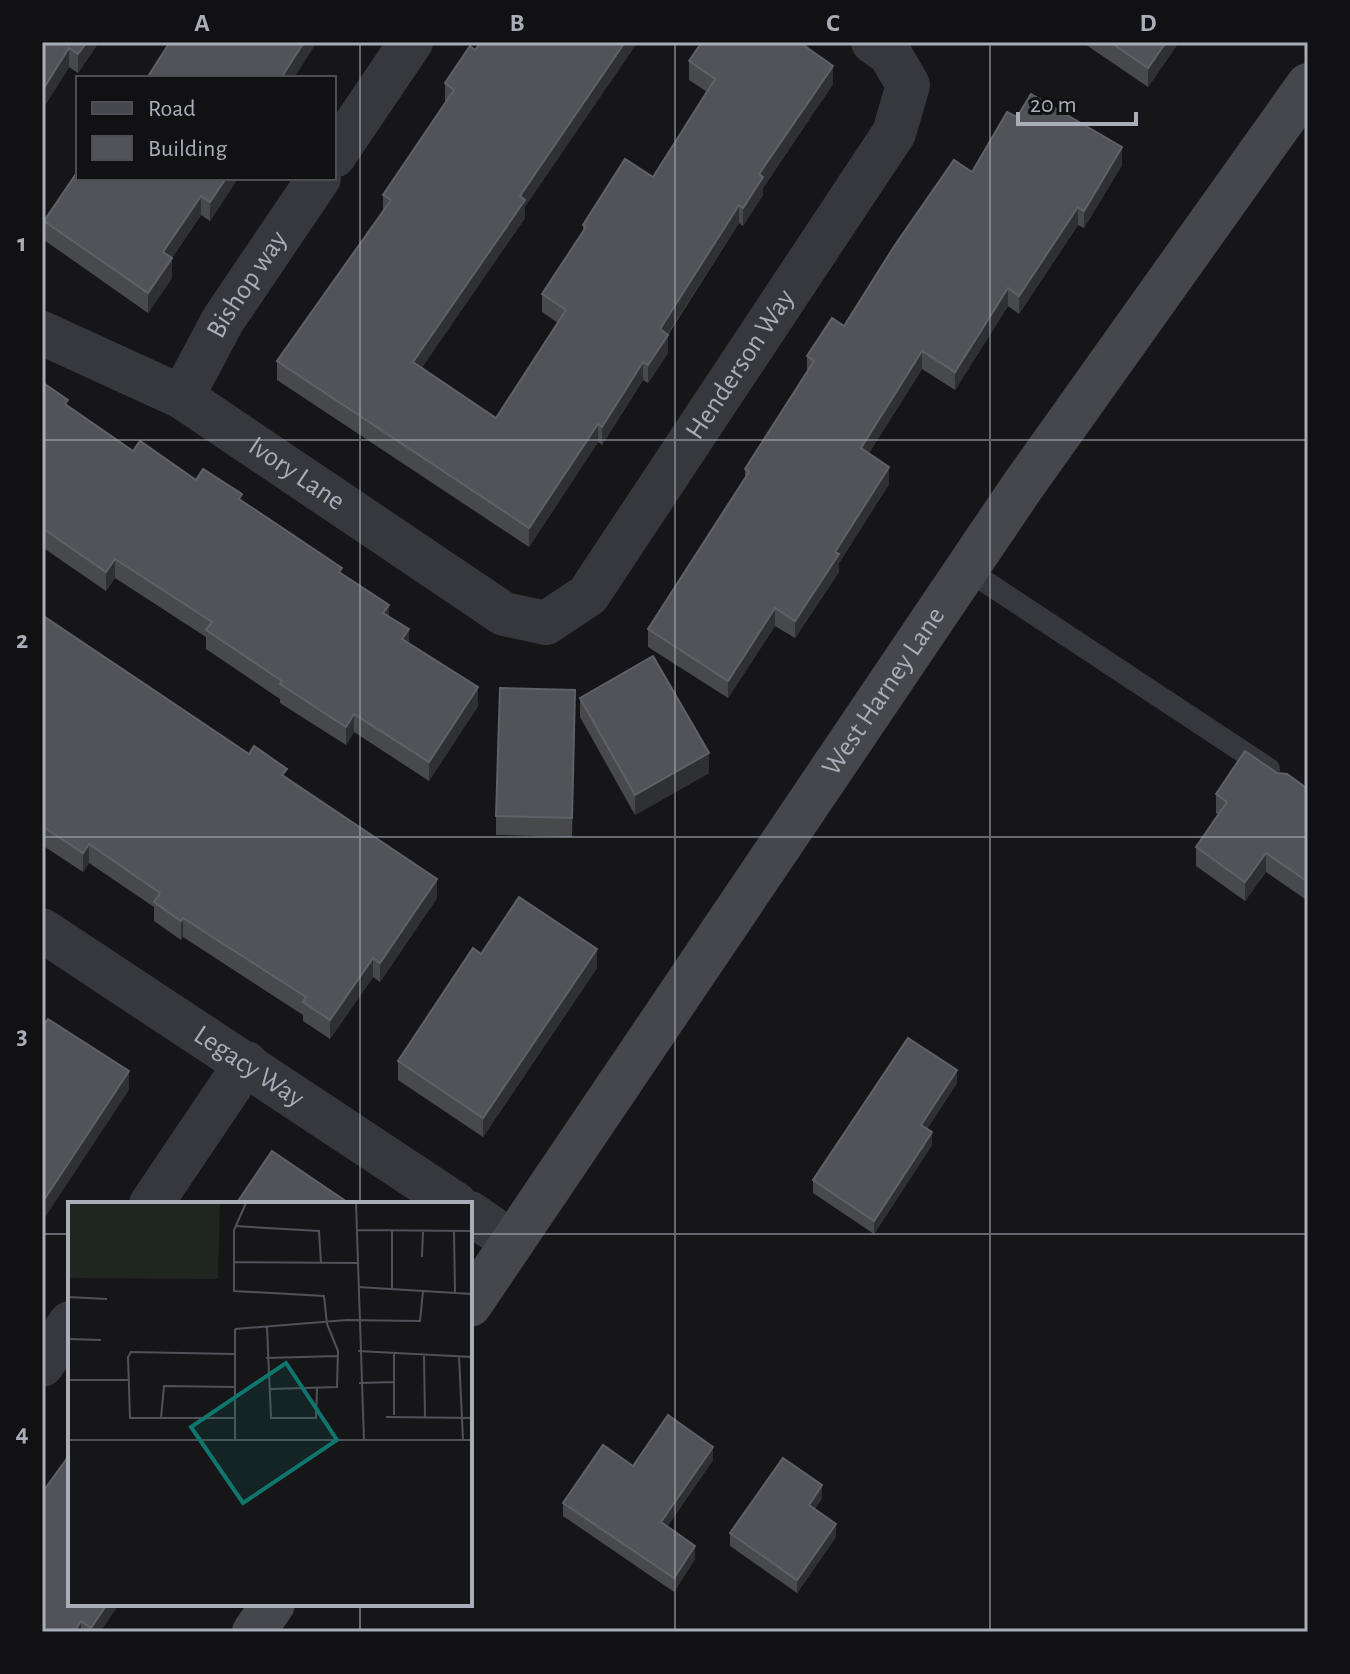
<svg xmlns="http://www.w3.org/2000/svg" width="1350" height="1674" viewBox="0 0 1350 1674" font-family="'Alegreya Sans',sans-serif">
<rect width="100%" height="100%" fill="#161618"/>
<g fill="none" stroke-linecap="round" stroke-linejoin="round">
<polyline stroke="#37383d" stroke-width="22" points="966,569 1269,769"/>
<g stroke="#37383d" stroke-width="44">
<polyline points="334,156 411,42"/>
<path id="s1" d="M42 333 182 397 504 614 546 623 588 595 894 133 908 85 890 54 873 42"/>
<path id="s2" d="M182 397 223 320 319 178"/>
<path id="s3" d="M42 930 456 1204"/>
<polyline points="151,1204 246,1063"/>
<polyline points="470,1213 512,1242"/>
<polyline points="42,1365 70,1323"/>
</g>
<g stroke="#45474d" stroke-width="44">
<path id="s4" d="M470 1305 1022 487 1308 85"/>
<polyline points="254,1632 273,1604"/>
</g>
</g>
<g fill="#47494d">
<polygon points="42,42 99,42 78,73 69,67 42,110"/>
<polygon points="1082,42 1179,42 1148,87"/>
<polygon points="475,50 525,207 525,218 421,368 496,418 558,323 542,312 542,294 583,232 583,225 653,177 707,92 689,80 689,61 833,84 763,188 763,195 743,226 739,223 668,335 668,353 648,383 643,380 602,445 598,442 529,547 277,380 277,361 383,211 383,195 446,102 445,101 445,83"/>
<polygon points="1017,117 1122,165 1084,228 1078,225 1019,314 1008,306 955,390 922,369 869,453 889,484 839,563 839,572 795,638 775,626 728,698 648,647 648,629 745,478 745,469 807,371 807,356 844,326"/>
<polygon points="78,178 238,178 210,221 201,215 172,258 172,278 148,313 44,240 44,221"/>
<polygon points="42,382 68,406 133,451 242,501 342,574 389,616 409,643 478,706 429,781 354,732 346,745 280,703 280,699 206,649 206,637 115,578 106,591 42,547"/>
<polygon points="42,615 249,754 287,778 437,898 380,982 373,977 330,1039 303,1021 303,1015 183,937 181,940 154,921 154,907 89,863 83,872 42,845"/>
<polygon points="580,698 709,773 635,815 580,717"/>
<polygon points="575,709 572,837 496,835 496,816"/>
<polygon points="1277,773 1308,789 1308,901 1266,872 1245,901 1196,866 1196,847 1218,815 1216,813 1216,794"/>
<polygon points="481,954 597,968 483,1137 398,1080 398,1061"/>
<polygon points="957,1083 927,1129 932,1145 874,1234 813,1193 813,1180"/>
<polygon points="713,1460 667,1527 695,1559 674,1592 563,1516 563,1503 633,1466"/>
<polygon points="822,1498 815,1509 836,1537 797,1593 730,1546 730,1533"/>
<polygon points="70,1604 119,1604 100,1632 42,1632"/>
</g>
<g fill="#2f3033">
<polygon points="87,42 99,42 78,73 78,54"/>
<polygon points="304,42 317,42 294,78 283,78 283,75"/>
<polygon points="625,42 638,42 525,207 525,218 413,381 413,362 520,196"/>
<polygon points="1166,42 1179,42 1148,87 1148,68"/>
<polygon points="69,48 69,67 42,110 42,91"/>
<polygon points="833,66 833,84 763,188 763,195 743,226 743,208 759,174"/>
<polygon points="1122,147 1122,165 1084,228 1084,211"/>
<polygon points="226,178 238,178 210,221 210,202"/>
<polygon points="201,196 201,215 163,271 163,252"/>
<polygon points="739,205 739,223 663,341 668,335 668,353 648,383 648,365 660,329"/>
<polygon points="1078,207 1078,225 1019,314 1019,296"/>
<polygon points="172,258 172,278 148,313 148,293"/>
<polygon points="1008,288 1008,306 955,390 955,372"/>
<polygon points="922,351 922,369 861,466 861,448"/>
<polygon points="643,362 643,380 602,445 602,427"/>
<polygon points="598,424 598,442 529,547 529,528"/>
<polygon points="889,467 889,484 839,563 839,572 795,638 795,621 835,552"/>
<polygon points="115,559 115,578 106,591 106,572"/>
<polygon points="389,605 389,623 383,613"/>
<polygon points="775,608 775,626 728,698 728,681"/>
<polygon points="409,629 409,648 402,639"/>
<polygon points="478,687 478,706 429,781 429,762"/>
<polygon points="354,714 354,732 346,745 346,727"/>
<polygon points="709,753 709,773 635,815 635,795"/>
<polygon points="89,844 89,863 83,872 83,853"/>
<polygon points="1266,853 1266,872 1245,901 1245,882"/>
<polygon points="437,879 437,898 380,982 380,963"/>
<polygon points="183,918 183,937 181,940 181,921"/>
<polygon points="597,949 597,968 483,1137 483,1118"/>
<polygon points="373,958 373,977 330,1039 330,1020"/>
<polygon points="957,1070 957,1083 921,1138 921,1125"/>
<polygon points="129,1071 129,1090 42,1222 42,1203"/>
<polygon points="932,1132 932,1145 874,1234 874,1221"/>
<polygon points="713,1447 713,1460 661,1536 661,1522"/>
<polygon points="822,1485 822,1498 809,1518 809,1505"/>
<polygon points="836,1524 836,1537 797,1593 797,1580"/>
<polygon points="695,1546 695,1559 674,1592 674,1578"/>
<polygon points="107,1604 119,1604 100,1632 91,1632 91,1628"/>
<polygon points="81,1621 81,1632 74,1632"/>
</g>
<g fill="#525359" stroke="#5f6168" stroke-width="2">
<polygon points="42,42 87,42 78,54 69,48 42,91"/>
<polygon points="170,42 304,42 283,75 285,76 284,78 147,78"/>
<polygon points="481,42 625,42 520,196 525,200 413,362 496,418 566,310 542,294 586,227 583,225 625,159 653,177 715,79 689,61 702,42 799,42 833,66 759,174 763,177 743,208 739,205 660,329 668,335 648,365 643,362 602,427 598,424 529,528 277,361 391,200 383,195 454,90 445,83 470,46 475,50"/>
<polygon points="1110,42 1166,42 1148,68"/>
<polygon points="1031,94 1122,147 1084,211 1078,207 1019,296 1008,288 955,372 922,351 861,448 889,467 835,552 839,554 795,621 775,608 728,681 648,629 749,472 745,469 814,361 807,356 832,318 844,326 895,245 954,160 972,172 1007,112 1017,117"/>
<polygon points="78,171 78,178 226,178 210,202 201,196 163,252 172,258 148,293 44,221"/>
<polygon points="42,382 68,400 65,404 133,451 140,441 196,480 203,469 242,494 239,499 342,568 339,572 389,605 383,613 409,629 402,639 478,687 429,762 354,714 346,727 280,684 282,681 206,630 212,622 115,559 106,572 42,528"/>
<polygon points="42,615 249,754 254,746 287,769 282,775 437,879 380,963 373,958 330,1020 303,1002 306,997 183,918 181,921 154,902 160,893 89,844 83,853 42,826"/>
<polygon points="653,656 709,753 635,795 580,698"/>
<polygon points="500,688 575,690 572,818 496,816"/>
<polygon points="1245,751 1277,773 1287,774 1308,789 1308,882 1266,853 1245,882 1196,847 1227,802 1216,794"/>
<polygon points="519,897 597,949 483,1118 398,1061 473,948 481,954"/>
<polygon points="48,1019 129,1071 42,1203 42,1028"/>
<polygon points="908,1038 957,1070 921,1125 932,1132 874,1221 813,1180"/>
<polygon points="272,1151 350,1204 236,1204"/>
<polygon points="668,1415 713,1447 661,1522 695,1546 674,1578 563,1503 603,1445 633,1466"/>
<polygon points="70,1454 70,1604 107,1604 91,1628 81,1621 74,1632 42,1632 42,1493"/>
<polygon points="783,1458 822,1485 809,1505 836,1524 797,1580 730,1533"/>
</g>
<path fill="none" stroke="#a8adb8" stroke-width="2" stroke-opacity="0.55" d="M360 42V1204M675 42V1632M990 42V1632M42 440H1308M42 837H1308M42 1234H70M470 1234H1308M360 1604V1632"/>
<g text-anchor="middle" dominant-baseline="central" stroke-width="6" stroke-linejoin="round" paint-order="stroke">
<g font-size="28" fill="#a8adb8" stroke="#111113">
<text stroke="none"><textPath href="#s2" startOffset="130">Bishop way</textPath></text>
<text stroke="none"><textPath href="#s1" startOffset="912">Henderson Way</textPath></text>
<text stroke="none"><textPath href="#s1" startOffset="292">Ivory Lane</textPath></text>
<text stroke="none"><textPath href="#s4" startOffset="740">West Harney Lane</textPath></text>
<text stroke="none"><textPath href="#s3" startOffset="248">Legacy Way</textPath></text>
</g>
</g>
<g transform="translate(68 1202)">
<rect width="404" height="404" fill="#161618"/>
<path d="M0 1H152L150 77 0 76Z" fill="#1e261f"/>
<path fill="none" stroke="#505258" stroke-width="2" d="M178 1 166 28V89L256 94 259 122 270 149 269 185 202 187M288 1 296 239M167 24 251 29 253 61M289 28 404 29M386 29 387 91M354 55 355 29M166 60 289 61M290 85 404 92M324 86V29M0 95 39 97M199 125 203 216H248L249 186M167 127 279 118 352 119 355 89M167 127V238M0 137 33 138M290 149 404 155M326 150V213M166 152 63 150 60 155 62 216H167M356 154 357 216M391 154 395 238M198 156 270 154M0 178H61M291 181 326 180M318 215 404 216M93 216 96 184 167 185M0 238H404"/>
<path fill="#0f766e" fill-opacity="0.15" stroke="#0f766e" stroke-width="4" d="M218 161 269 238 175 301 123 225Z"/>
<rect width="404" height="404" fill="none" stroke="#a8adb8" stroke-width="4"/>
</g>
<rect width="1350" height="1674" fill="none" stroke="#111113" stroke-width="88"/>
<rect x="76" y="76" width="260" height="104" fill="#111113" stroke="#4d4f55" stroke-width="2"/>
<rect x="92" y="102" width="40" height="12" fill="#45474d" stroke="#4d4f55" stroke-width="2"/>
<text x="148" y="116" font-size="24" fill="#a8adb8">Road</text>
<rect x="92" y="136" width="40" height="24" fill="#525359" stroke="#4d4f55" stroke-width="2"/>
<text x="148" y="156" font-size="24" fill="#a8adb8">Building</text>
<path d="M1018 112v12h118v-12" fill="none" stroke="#a8adb8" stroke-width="4"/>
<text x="1030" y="112" font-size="24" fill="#a8adb8" stroke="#111113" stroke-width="6" paint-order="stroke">20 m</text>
<rect x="44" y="44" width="1262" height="1586" fill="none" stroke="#a8adb8" stroke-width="3"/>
<g font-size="26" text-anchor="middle" font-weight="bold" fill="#a8adb8">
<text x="202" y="31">A</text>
<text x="517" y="31">B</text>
<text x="833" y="31">C</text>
<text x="1148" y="31">D</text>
<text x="22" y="251">1</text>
<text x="22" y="648">2</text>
<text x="22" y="1044">3</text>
<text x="22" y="1441">4</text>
</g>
</svg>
